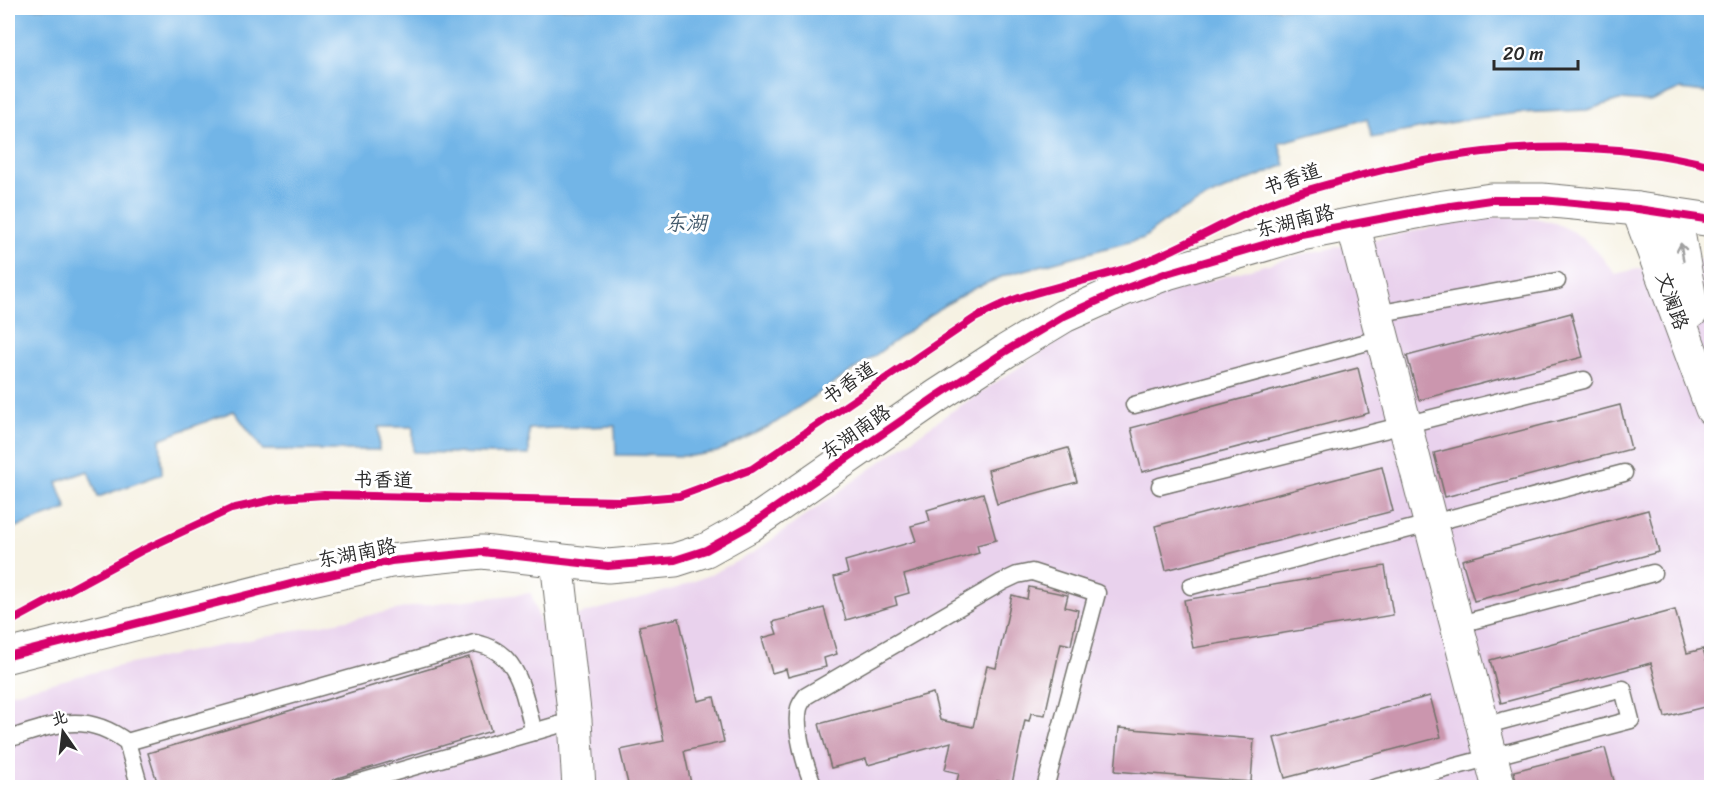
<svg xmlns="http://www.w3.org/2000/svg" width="1719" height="795" viewBox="0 0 1719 795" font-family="Sriracha,'LXGW WenKai TC',sans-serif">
<rect width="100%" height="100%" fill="#fff"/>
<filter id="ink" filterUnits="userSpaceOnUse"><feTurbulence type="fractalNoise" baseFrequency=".0167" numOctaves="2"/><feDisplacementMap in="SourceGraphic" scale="12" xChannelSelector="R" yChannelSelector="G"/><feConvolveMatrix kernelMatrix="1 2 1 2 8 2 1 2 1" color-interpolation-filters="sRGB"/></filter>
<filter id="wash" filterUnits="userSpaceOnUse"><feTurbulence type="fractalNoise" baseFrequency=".008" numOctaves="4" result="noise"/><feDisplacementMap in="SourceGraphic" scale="24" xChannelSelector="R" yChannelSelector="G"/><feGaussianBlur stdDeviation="1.35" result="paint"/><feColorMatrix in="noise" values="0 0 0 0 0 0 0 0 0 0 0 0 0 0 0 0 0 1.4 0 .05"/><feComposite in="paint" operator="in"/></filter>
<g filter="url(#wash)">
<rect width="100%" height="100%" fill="#f6f2e3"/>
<polygon fill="#e9d2ed" points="1511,216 1531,217 1555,223 1574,232 1597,251 1615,274 1683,259 1711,260 1711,787 8,788 8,694 115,667 420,605 531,593 541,625 677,588 714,573 753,553 949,413 1068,335 1094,321 1173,291 1303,254 1443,225 1484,218"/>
<path fill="#72b5e7" stroke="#4e7089" stroke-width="1.5" d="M8 8H1711V93L1681 89 1650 102 1619 100 1587 110 1518 113 1470 119 1372 138 1367 119 1279 143 1285 165C1237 186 1183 202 1144 238L1006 275 973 289 940 308 877 354 772 425 717 452 691 456 616 455 615 426 529 429V455L413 452V427H379V450H263L234 411 160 439 162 474 98 497 88 471 57 482 67 509 8 530Z"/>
<g id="blocks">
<g fill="#cb96ae">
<polygon points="1571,313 1583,357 1419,400 1407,356"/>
<polygon points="1358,368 1369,413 1142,472 1131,428"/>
<polygon points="1620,405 1631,449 1445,497 1434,453"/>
<polygon points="1068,448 1077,482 997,504 988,470"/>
<polygon points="1382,467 1393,511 1166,570 1155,526"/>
<polygon points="983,493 996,540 977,545 979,553 904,575 909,593 895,597 897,605 846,620 834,577 848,573 845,561 916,541 911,526 930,521 927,510"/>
<polygon points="1648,510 1659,552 1474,601 1462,560"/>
<polygon points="1385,566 1393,615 1193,648 1184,600"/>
<polygon points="1029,587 1068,595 1065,607 1078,610 1071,645 1061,643 1045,715 1031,713 1029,721 1025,720 1012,784 997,781 996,788 985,788 957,781 959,773 945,770 951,742 868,765 866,759 831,768 819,724 933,693 940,720 973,727 987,666 996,668 1012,595 1027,599"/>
<polygon points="824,608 837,654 824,658 826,667 788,677 786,669 772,673 762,638 777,634 773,622"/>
<polygon points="1675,610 1687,653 1703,649 1712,679 1712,705 1665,717 1651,663 1501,703 1490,660"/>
<polygon points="679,618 698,701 714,697 724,742 684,751 692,788 629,788 620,750 664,741 639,626"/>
<polygon points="469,657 491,731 337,778 332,781 330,788 159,788 148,753"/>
<polygon points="1430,696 1441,737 1285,778 1274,738"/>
<polygon points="1119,728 1254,739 1251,782 1115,771"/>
<polygon points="1605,748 1616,788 1517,788 1514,771"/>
</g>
</g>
</g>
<g filter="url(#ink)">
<use href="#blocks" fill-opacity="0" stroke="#72716b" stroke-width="1.5"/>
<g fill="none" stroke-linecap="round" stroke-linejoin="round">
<defs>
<g id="lane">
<polyline points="1376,314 1557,281"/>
<polyline points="1134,405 1382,338"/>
<polyline points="1160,486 1584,380"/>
<polyline points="1191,586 1624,473"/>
<polyline points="1456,625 1653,573"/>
<path d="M8 739C54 725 84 710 127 742L140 788"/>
<path d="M127 742 475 643C520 651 523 694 534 732"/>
<polyline points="340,788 575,720"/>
<path d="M815 788C806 770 794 728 799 708 800 704 803 700 806 696L1002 582 1017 575 1032 572 1097 593 1045 788"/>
<polyline points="1374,788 1631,720 1623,689 1483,726"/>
</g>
<g id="street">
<polyline points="1638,209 1712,409"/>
<polyline points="1675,215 1692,311"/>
<polyline points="1353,224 1499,788"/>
<polyline points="557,560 575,720 579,788"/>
</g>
<polyline id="secondary" points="8,656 299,582 391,561 482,552 608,566 675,560 706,550 749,526 937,396 1006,351 1064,316 1124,289 1167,273 1301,234 1437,208 1491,200 1542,200 1638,209 1712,220"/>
</defs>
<use href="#lane" stroke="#72716b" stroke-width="19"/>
<use href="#street" stroke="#72716b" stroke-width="35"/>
<use href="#secondary" stroke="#72716b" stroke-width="35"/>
<use href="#lane" stroke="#fff" stroke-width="16"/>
<use href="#street" stroke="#fff" stroke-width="33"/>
<use href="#secondary" stroke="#fff" stroke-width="33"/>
<defs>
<g id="cycleway">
<path d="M8 623 141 551 231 509 280 498 324 495 620 501 679 496 752 469 975 318C991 310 1007 301 1025 296 1065 283 1108 277 1147 261 1189 244 1228 220 1270 203 1294 193 1319 187 1344 180 1463 146 1590 135 1712 166"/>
<polyline points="8,656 299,582 391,561 482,552 608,566 675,560 706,550 749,526 937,396 1006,351 1064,316 1124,289 1167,273 1301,234 1437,208 1491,200 1542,200 1638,209 1712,220"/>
</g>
</defs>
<use href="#cycleway" stroke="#fff" stroke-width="11"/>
<use href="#cycleway" stroke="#d6006c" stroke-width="8"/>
</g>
<defs><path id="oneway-shaft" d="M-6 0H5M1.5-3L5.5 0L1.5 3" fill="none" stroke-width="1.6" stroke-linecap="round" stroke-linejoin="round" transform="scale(1.5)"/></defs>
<use stroke="#a0a0a0" href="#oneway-shaft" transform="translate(1682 252) rotate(-99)"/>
</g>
<g text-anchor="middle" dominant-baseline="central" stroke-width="6" stroke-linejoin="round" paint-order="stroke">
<g font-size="20" fill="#2b2b2b" stroke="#fff">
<text transform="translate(1292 179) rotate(-19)">书香道</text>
<text transform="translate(1295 221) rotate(-14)">东湖南路</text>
<text transform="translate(1672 301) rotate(70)">文澜路</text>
<text transform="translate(849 383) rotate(-34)">书香道</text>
<text transform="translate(856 432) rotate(-35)">东湖南路</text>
<text transform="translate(383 480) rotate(1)">书香道</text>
<text transform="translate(357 553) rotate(-11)">东湖南路</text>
</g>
<g font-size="21" font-style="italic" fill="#445b6d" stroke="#fff">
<text x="686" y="223">东湖</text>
</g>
</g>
<rect width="1719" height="795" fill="none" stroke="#fff" stroke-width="30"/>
<g transform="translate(63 732) rotate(346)" stroke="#ffffff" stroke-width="4.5" paint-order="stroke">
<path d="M0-4.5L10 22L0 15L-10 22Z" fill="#2b2b2b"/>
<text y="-9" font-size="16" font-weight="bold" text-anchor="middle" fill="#2b2b2b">北</text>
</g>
<path d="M1494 60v9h84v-9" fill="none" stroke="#2b2b2b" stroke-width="3"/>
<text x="1503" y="60" font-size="18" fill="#2b2b2b" stroke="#ffffff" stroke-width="4.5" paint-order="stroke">20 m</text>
</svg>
